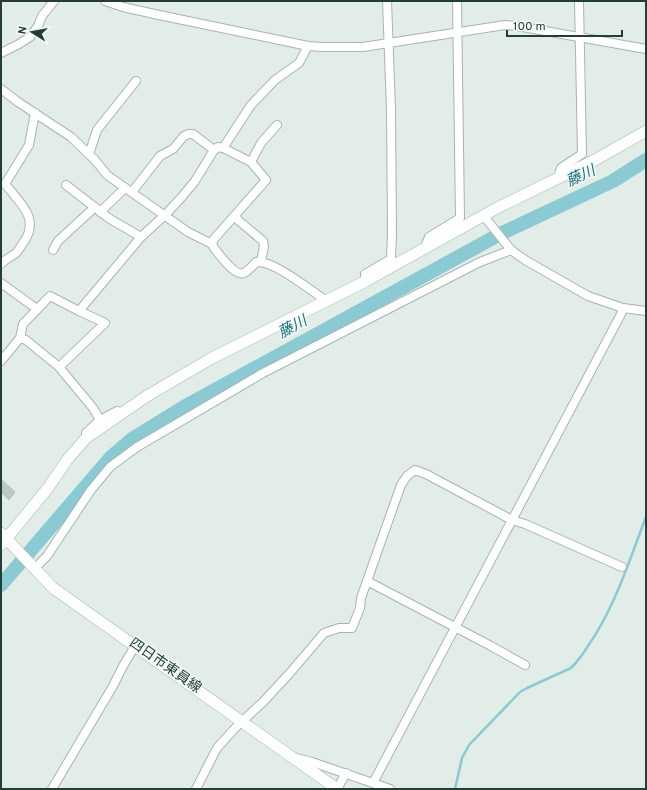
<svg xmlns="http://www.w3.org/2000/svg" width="647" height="790" viewBox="0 0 647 790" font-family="Overpass,'Noto Sans JP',sans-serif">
<rect width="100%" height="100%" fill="#e2ede8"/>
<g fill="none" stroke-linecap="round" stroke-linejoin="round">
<path stroke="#89cad3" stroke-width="2.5" d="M455 789 462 758 469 745 520 692 527 688 571 668C578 661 583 654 588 646 615 607 629 561 646 517"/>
<polyline stroke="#89cad3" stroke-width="14" points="1,585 111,457 132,439 184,407 502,233 613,181 646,160"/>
</g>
<polygon fill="#bacbc3" stroke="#b4c7be" points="1,479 15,492 9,500 1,492"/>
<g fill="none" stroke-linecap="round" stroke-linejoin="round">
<defs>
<g id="street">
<polyline points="105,1 123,7 159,15 308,46 322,47 363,47 505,25 517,26 646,49"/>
<polyline points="1,53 19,44 30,37 38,26 42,16 54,1"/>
<path d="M1 89 18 102 71 137 95 160 107 175 188 232 212 244 214 248C220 255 235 277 244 273 249 270 253 266 256 262 273 260 307 288 321 297L324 302"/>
<polyline points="89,154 97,130 136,81"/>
<polyline points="251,162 261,143 277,125"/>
<polyline points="558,177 561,168 582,154 579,1"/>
<polyline points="66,185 110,219 141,237"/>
<polyline points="132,192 160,156 173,149 184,136 189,134 193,134 214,150"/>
<polyline points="100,212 125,188"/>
<polyline points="485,215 487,220 511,250 525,260 588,296 623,308 646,311"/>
<polyline points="235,216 239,221 263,241 264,246 261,262"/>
<polyline points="212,244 214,239 266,180 251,162 223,148"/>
<polyline points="424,249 429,237 460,218 457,1"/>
<polyline points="53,250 58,241 95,207"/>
<path d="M1 264C5 259 11 257 16 253 19 250 21 246 23 243 41 219 20 203 5 184L29 145 35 113"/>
<polyline points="366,281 365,274 391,259 392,235 391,109 387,1"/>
<polyline points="1,283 37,309"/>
<polyline points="20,338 26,340 59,367 93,408 100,420 86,433 86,435"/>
<polyline points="1,361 20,338 23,324 50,296 79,311 141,237 165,215 181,198 195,181 214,150 218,147 223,148 251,105 275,80 299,63 308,46"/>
<polyline points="59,367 105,323 79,311"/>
<polyline points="100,420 117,411 121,412"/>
<polyline points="34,569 47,556 91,490 110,467 137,447 263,373 480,262 511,250"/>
<polyline points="367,581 491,646 525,665"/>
<polyline points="296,758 312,762 390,789"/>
<polyline points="373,783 621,314 623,308"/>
<polyline points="52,789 113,686 123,666 135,646"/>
<polyline points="196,789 217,748 237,726 263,702 289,674 324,633 339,628 352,628 360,608 361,598 401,485 407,476 415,470 426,474 512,520 525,524 622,567"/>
<polyline points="337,789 346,773"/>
</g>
<g id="secondary">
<polyline points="1,533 53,588 337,789"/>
<polyline points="1,545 48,488 67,460 86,438 147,396 212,358 366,281 497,208 595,160 646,131"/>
</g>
</defs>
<use href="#street" stroke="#a5b5af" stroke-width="10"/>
<use href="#secondary" stroke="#a0b9af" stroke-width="12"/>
<use href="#street" stroke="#fff" stroke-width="8"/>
<use href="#secondary" stroke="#fff" stroke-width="11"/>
</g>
<g text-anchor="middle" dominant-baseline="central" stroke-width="3" stroke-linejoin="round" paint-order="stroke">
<g font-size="14" fill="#223e36" stroke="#f3f9f6">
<text transform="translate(165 666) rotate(35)">四日市東員線</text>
</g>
<g font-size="15" font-style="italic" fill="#1a6f7c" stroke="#f3f9f6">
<text transform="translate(581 177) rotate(-25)">藤川</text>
<text transform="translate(293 328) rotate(-29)">藤川</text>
</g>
</g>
<rect width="647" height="790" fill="none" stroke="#223e36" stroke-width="4"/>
<g transform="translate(32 32) rotate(281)" stroke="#f3f9f6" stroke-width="3" paint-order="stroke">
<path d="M0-3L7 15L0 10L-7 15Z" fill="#223e36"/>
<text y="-6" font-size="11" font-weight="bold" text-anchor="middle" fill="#223e36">N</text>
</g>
<path d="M507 30v6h115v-6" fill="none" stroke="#223e36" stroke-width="2"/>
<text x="513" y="30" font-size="12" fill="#223e36" stroke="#f3f9f6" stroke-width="3" paint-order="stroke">100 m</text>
</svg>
